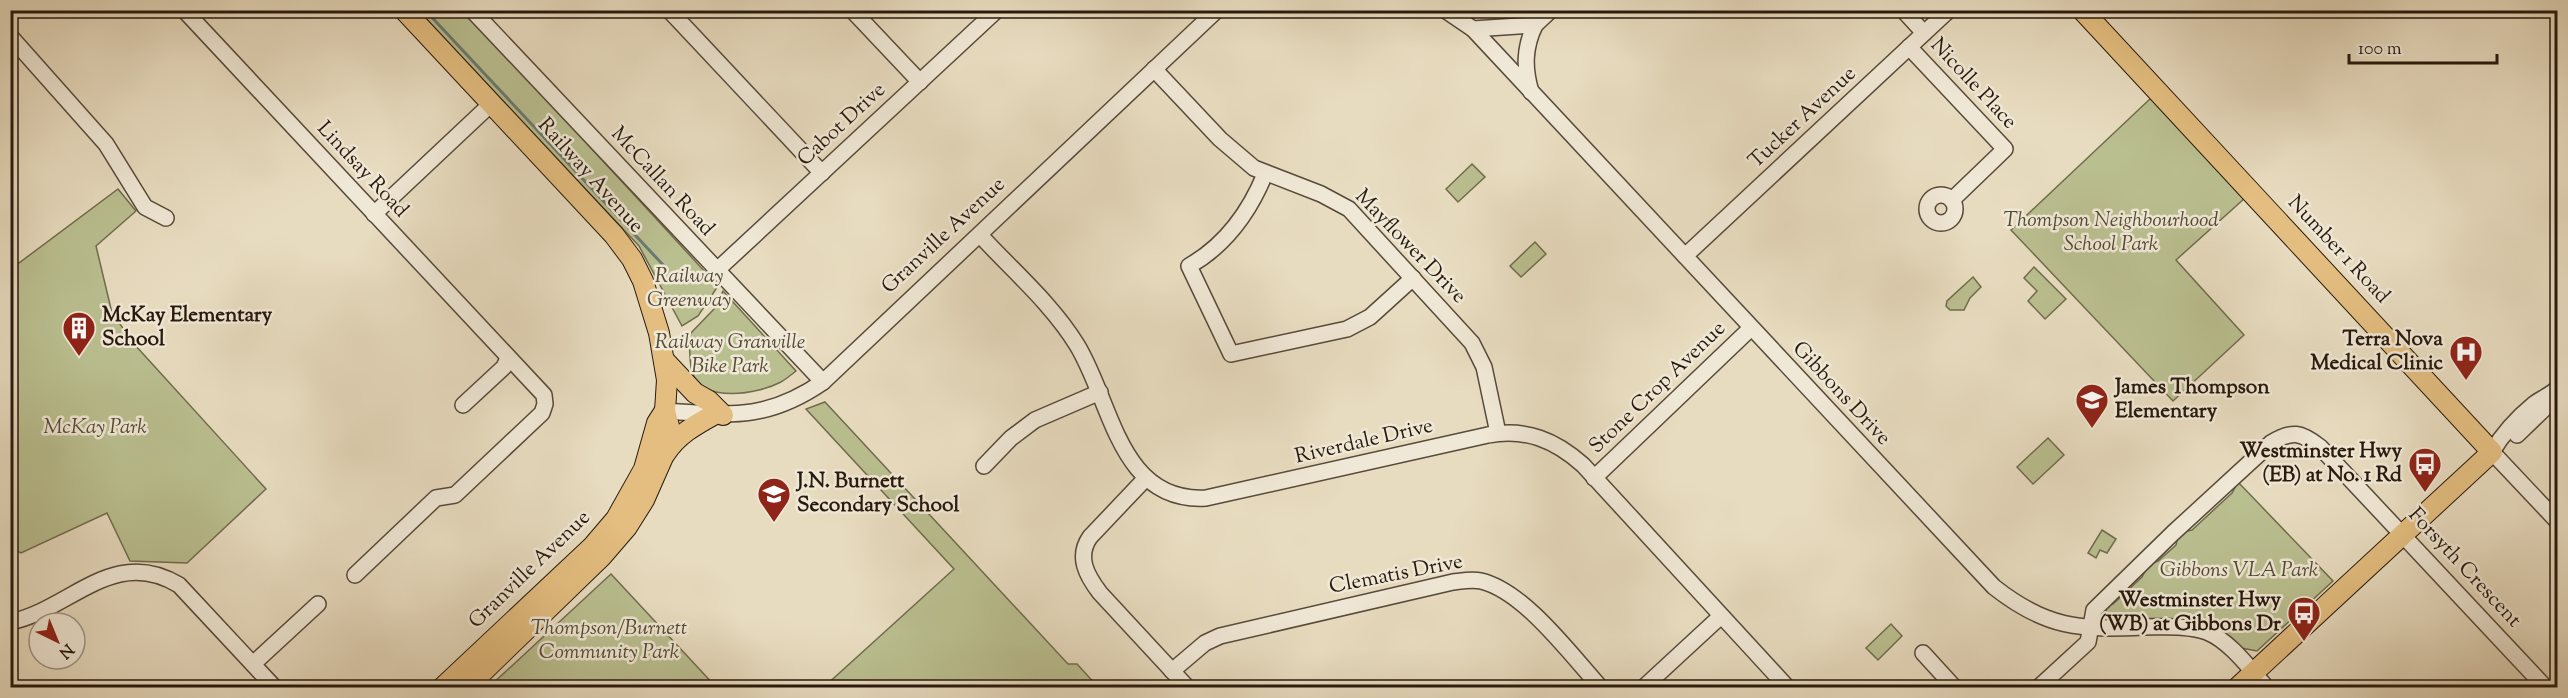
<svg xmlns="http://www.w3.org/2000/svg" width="2568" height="698" viewBox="0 0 2568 698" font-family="'Sorts Mill Goudy',serif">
<rect width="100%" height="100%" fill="#e8dcc0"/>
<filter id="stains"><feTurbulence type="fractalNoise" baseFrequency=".00333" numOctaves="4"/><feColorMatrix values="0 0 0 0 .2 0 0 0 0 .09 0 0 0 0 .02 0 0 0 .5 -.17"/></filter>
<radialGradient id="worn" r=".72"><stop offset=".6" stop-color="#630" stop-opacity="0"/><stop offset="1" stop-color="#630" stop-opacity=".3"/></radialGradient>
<g fill="#babf90" stroke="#706c4e" stroke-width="1.5">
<polygon points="419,11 465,11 718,286 698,316 682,326 639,246"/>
<polygon points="2151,98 2245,198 2176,260 2244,335 2173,401 2011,230"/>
<polygon points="1472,164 1485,177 1458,202 1446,189"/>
<polygon points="118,189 136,211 96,246 112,313 135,345 266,489 187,563 130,561 107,513 21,553 11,548 11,269"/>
<polygon points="1535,242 1546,254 1521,277 1510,266"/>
<polygon points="2034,267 2066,299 2045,319 2028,301 2037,291 2024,278"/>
<polygon points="1973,277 1981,287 1970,298 1964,310 1950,310 1946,306 1947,301"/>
<path d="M723 291 796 371C791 375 786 379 781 382 758 394 703 404 692 372 689 361 690 346 689 335L714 309Z"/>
<polygon points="825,402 1068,664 1077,664 1098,687 824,687 954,569 806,409"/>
<polygon points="2048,438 2064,455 2033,484 2017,467"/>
<polygon points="2238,482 2333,581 2257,651 2241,648 2199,620 2111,621 2106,618 2106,609 2110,604 2113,604 2142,577 2149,564 2158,561 2176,545 2178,536 2182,532 2192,530 2232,493"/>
<polygon points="2102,530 2116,539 2107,553 2100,550 2096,558 2088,553"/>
<polygon points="611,574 716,687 489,687"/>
<polygon points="1891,624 1902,636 1878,660 1866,648"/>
</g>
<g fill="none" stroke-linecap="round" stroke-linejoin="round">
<polyline stroke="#6a7a71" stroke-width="3" points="425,10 665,267"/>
<defs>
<g id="minor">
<polyline points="184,10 544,395 545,404 542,413 455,495 436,498 355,575"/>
<polyline points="472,10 823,382"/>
<polyline points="669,10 822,173"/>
<polyline points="852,10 920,82"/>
<path d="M1445 10 1473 29 1994 587C2046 628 2079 630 2143 627 2164 627 2187 625 2207 632 2230 641 2250 669 2267 688"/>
<polyline points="1903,10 1924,33"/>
<polyline points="1473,29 1535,25 1551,10"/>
<polyline points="10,36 106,144 145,207 166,218"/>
<polyline points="1909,47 2005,149 1952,200"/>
<polyline points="1154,69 1220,139 1254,168 1321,194 1349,209 1472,343 1484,367 1498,433"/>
<path d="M1531 92C1524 68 1524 48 1535 25"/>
<path d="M1265 174C1249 213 1226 245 1189 266L1231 354 1347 329 1370 317 1413 278"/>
<circle cx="1941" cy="209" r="14"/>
<polyline points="374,214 491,104"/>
<path d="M980 235C1012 270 1052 304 1077 345 1112 402 1119 503 1206 498L1488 435C1526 428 1555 440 1583 465L1788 688"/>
<polyline points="1685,256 1949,10"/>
<polyline points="716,271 997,10"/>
<polyline points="463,405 504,367 508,358"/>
<path d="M665 411C730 415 766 421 823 382L1217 10"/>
<polyline points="2517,435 2543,410 2548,398"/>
<polyline points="2492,452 2558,522"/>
<path d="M2492 452C2503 433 2517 418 2534 404 2542 398 2549 396 2558 388"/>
<polyline points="984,466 1011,438 1035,420 1100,392"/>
<path d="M1146 478 1090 537C1076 557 1087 576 1100 593L1188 688"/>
<polyline points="1594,478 1751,328"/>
<path d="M10 622C70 610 113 545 179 585L275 688"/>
<polyline points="1923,653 1955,688"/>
<polyline points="253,664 318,604"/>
<path d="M1172 671 1205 643 1220 636 1453 582C1462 581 1472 579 1481 581 1524 591 1571 655 1601 688"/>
<polyline points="1643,688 1721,616"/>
<path d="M2038 688 2088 642 2094 610 2173 533 2271 443C2292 430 2301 432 2320 447L2546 688"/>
</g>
<g id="major">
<polyline points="404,10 614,235 632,259 643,281 659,333 667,380 665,411 669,426 663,457 644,500 627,527 602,556 466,688"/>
<polyline points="2082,10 2492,452 2237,688"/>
<polyline points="664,360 695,393 709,401 723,415"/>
<path d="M665 454C677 435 695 425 715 414"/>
<polyline points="442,688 593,546 616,519 644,469 657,423 664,412"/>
</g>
</defs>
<use href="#minor" stroke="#574a3a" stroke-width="18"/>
<use href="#major" stroke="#27190d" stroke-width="22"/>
<use href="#minor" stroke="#f0e8d6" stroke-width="15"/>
<use href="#major" stroke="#e4be80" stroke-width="20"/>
</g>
<defs>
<symbol id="building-pin" viewBox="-11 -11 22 30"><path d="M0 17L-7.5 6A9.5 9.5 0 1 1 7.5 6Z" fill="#8f2418" stroke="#f0e8d6"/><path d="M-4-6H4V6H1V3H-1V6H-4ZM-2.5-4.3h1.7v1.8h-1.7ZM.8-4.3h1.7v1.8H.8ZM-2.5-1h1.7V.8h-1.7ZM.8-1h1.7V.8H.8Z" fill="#fff"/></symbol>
<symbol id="hospital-pin" viewBox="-11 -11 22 30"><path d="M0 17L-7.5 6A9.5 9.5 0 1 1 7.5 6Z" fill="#8f2418" stroke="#f0e8d6"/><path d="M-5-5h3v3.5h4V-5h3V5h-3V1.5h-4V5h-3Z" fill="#fff"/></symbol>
<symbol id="school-pin" viewBox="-11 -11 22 30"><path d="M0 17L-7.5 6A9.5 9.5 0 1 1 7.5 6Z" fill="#8f2418" stroke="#f0e8d6"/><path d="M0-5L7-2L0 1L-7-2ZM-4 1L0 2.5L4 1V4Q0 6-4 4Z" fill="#fff"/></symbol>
<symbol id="bus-pin" viewBox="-11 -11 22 30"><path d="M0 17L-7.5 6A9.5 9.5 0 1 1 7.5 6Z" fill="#8f2418" stroke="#f0e8d6"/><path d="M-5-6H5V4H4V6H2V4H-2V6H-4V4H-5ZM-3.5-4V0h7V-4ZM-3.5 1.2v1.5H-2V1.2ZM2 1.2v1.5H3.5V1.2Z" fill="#fff"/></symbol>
</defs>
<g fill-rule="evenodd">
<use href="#building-pin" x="60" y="309" width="38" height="52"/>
<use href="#hospital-pin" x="2447" y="333" width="38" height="52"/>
<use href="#school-pin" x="2073" y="381" width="38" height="52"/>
<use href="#bus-pin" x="2406" y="445" width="38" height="52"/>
<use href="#school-pin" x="755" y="475" width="38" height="52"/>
<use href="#bus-pin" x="2285" y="594" width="38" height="52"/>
</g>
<g text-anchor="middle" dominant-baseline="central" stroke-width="5" stroke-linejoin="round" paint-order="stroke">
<g font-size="21" fill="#27190d" stroke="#f0e8d6">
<text transform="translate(1973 84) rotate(47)">Nicolle Place</text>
<text transform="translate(1803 118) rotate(-43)">Tucker Avenue</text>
<text transform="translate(842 125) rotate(-43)">Cabot Drive</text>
<text transform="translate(362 170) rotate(47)">Lindsay Road</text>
<text transform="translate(590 176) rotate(48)">Railway Avenue</text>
<text transform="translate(662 182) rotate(47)">McCallan Road</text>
<text transform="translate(944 236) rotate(-43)">Granville Avenue</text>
<text transform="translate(1410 247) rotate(46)">Mayflower Drive</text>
<text transform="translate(2338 250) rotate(47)">Number 1 Road</text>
<text transform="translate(1658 388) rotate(-44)">Stone Crop Avenue</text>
<text transform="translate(1841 394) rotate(47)">Gibbons Drive</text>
<text transform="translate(1364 442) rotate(-13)">Riverdale Drive</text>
<text transform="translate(2464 568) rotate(47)">Forsyth Crescent</text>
<text transform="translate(530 570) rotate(-44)">Granville Avenue</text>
<text transform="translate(1396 575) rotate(-11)">Clematis Drive</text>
</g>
<g font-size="21" font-style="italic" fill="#534b34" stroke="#f0e8d6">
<text x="2111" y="221">Thompson Neighbourhood<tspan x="2111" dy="24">School Park</tspan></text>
<text x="689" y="277">Railway<tspan x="689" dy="24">Greenway</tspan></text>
<text x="730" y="343">Railway Granville<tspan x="730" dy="24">Bike Park</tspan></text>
<text x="95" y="428">McKay Park</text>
<text x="2239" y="571">Gibbons VLA Park</text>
<text x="609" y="629">Thompson/Burnett<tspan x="609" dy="24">Community Park</tspan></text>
</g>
<g font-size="21" font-weight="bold" fill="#27190d" stroke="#f0e8d6" text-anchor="start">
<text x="102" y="316">McKay Elementary<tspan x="102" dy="24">School</tspan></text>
<text x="2443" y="340" text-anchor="end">Terra Nova<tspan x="2443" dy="24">Medical Clinic</tspan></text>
<text x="2115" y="388">James Thompson<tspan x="2115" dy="24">Elementary</tspan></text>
<text x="2402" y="452" text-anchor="end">Westminster Hwy<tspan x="2402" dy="24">(EB) at No. 1 Rd</tspan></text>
<text x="797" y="482">J.N. Burnett<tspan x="797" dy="24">Secondary School</tspan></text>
<text x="2281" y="601" text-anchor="end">Westminster Hwy<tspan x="2281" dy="24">(WB) at Gibbons Dr</tspan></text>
</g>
</g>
<rect width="2568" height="698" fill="none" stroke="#e8dcc0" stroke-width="36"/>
<rect x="12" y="12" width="2544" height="674" fill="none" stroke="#27190d" stroke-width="3"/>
<rect x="18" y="18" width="2532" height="662" fill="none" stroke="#27190d" stroke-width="1.5"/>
<g transform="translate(57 641) rotate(137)"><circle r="28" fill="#f0e8d6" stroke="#a09586" stroke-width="1.5"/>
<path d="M0-4.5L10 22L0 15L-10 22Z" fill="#8f2418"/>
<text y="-9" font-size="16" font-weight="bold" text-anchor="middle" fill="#27190d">N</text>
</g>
<path d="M2349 54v9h148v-9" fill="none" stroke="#27190d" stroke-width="3"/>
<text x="2358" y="54" font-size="18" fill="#27190d" stroke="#f0e8d6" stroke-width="4.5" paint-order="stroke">100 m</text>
<rect width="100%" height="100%" filter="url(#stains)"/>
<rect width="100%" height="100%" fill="url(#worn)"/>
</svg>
